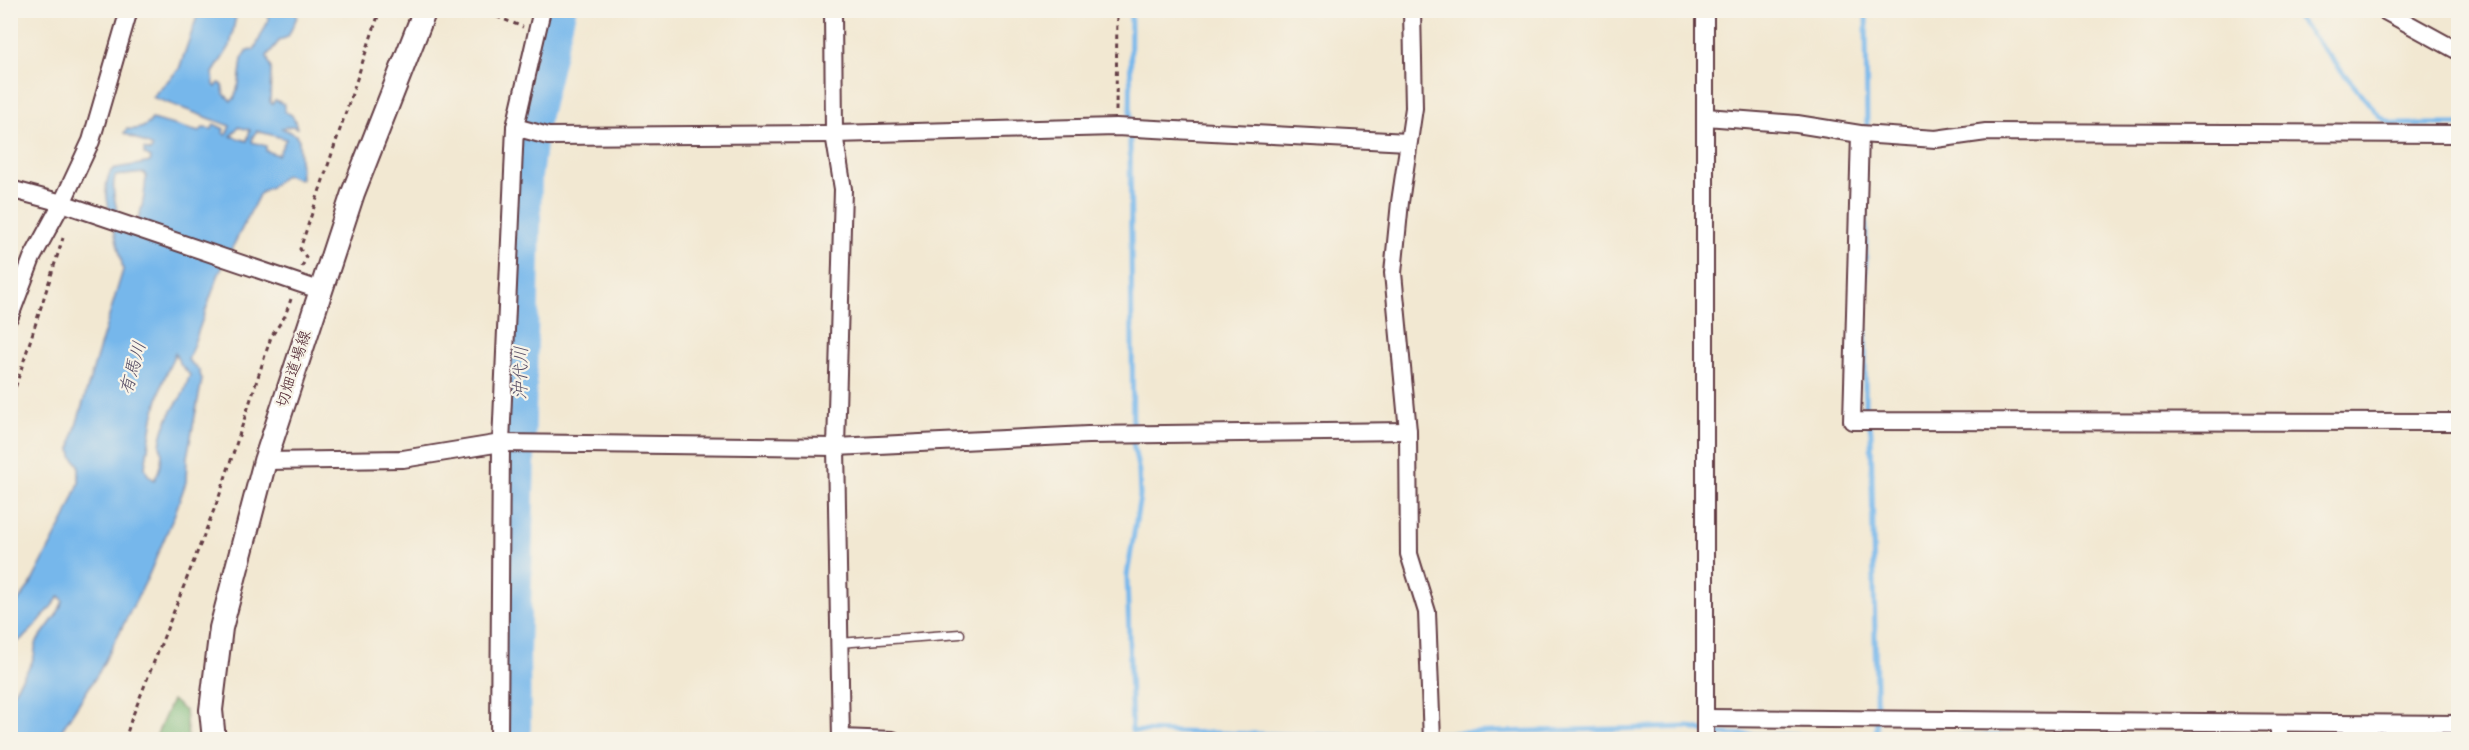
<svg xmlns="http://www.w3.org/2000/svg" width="2469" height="750" viewBox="0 0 2469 750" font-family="'Balsamiq Sans','Klee One',sans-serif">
<rect width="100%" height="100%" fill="#f7f3e8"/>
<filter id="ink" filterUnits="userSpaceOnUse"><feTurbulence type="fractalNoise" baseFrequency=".0167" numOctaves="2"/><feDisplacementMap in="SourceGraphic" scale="12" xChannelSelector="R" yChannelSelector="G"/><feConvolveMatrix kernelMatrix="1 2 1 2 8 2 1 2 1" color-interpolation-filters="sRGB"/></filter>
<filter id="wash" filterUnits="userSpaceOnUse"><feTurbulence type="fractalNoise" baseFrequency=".008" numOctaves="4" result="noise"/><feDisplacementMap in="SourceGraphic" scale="24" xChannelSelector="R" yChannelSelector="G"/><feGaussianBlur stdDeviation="1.35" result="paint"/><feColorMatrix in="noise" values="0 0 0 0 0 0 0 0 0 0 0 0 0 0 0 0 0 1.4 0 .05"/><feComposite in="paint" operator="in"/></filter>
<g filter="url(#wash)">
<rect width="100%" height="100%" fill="#f2e8d2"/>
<polygon fill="#7bb877" stroke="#626c51" stroke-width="1.5" points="172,700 185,711 188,739 155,739"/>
<path fill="#76b7eb" stroke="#606b8b" stroke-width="1.5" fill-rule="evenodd" d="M199 11H239L236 16 230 46 213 73 214 85 216 87 219 83 222 84 224 94 231 101 234 99 239 83 242 59 247 51 254 50 268 21V11H297V17L288 37 280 40 267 56 271 69 270 102 272 104 275 100 284 104 285 112C295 115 294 119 297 128L292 126 282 128 296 135 299 140 301 180 286 175 269 188 260 193 218 276 188 360 199 370 202 380 187 457 186 482 174 516 148 577 99 672 56 739H27L23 737 11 739C11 727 7 708 12 696 19 677 37 666 35 644L57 614 63 601 60 596C48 610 27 640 11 645V611L30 585 66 516 79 483V465L72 456 71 448 73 436 123 270C119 244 109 218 106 191 106 185 108 173 113 169 115 168 143 164 150 162L151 158 144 154V149L150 151 153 147 124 133 127 129C138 130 146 128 152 119L199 132 203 128 212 129 214 124 224 129 223 133 226 135 230 126 152 97 179 69ZM238 127 250 130 247 141 231 136ZM257 131 286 139 278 155 266 151V146L252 142 253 136ZM144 173 146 176C145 193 142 222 128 235 119 218 110 195 115 176ZM175 353 180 364 190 375C187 381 185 392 181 397 170 412 162 427 160 446 165 455 158 474 154 480L148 475 145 467 153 418 162 384Z"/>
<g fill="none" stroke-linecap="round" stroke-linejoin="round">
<g stroke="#76b7eb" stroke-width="5">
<polyline points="1131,10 1130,143 1133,443 1139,472 1140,496 1127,576 1132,731 1344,736 1688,727 1714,734 1877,737 2010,736 2010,740"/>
<polyline points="1866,10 1867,133"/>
<polyline points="2291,10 2380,117 2393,124 2458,124"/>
<polyline points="1866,193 1865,404 1871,431 1877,737"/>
</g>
<polyline stroke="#76b7eb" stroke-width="32" points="515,740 514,652 526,176 533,122 560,10"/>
</g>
</g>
<g filter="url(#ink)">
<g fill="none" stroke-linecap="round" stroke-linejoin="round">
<defs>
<polyline id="lane" points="839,643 960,634"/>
<g id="street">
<polyline points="833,10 834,134 843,189 836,447 841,740"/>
<polyline points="1412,10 1414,108 1400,202 1393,273 1408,431 1409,554 1427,612 1432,740"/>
<polyline points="2383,10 2458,51"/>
<polyline points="1706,117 1797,124 1860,134 1936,139 1986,132 2458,134"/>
<polyline points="515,127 548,136 834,134 1116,127 1408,142"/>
<polyline points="1860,134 1852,421 2458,422"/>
<polyline points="10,189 62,203 319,290"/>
<polyline points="10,316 32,258 62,203 91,141 129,10"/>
<polyline points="265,461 403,459 501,443 836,447 1088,435 1408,431"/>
<polyline points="1705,718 2458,724"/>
<polyline points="841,738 893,740"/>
<polyline points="499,740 501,443 515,127 542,10"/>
<polyline points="1705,740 1705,10"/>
<polyline points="2279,740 2279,724"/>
</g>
<polyline id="secondary" points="214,740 211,710 221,628 265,461 353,193 425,10"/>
</defs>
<use href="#lane" stroke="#633d44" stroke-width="11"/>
<use href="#street" stroke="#633d44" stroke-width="20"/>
<use href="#secondary" stroke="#633d44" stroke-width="26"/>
<g stroke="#633d44" stroke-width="3" stroke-dasharray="4.5 4.5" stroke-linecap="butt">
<polyline points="480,10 523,27"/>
<polyline points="1116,111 1117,10"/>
<polyline points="302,267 306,257 300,249 380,10"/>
<polyline points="10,404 63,238"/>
<polyline points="125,740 131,720 219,497 271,337 285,316 291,299"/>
</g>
<use href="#lane" stroke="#fff" stroke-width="8"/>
<use href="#street" stroke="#fff" stroke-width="16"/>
<use href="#secondary" stroke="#fff" stroke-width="22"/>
</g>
</g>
<g text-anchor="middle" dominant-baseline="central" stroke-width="4.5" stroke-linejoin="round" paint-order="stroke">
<g font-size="16" fill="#4a1f2b" stroke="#f7f3e8">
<text transform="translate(294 369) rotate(-72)">切畑道場線</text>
</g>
<g font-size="18" font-style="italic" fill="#574d65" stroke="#f7f3e8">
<text transform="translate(133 368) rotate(-74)">有馬川</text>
<text transform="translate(521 373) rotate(-89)">沖代川</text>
</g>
</g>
<rect width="2469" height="750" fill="none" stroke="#f7f3e8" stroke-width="36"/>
</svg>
